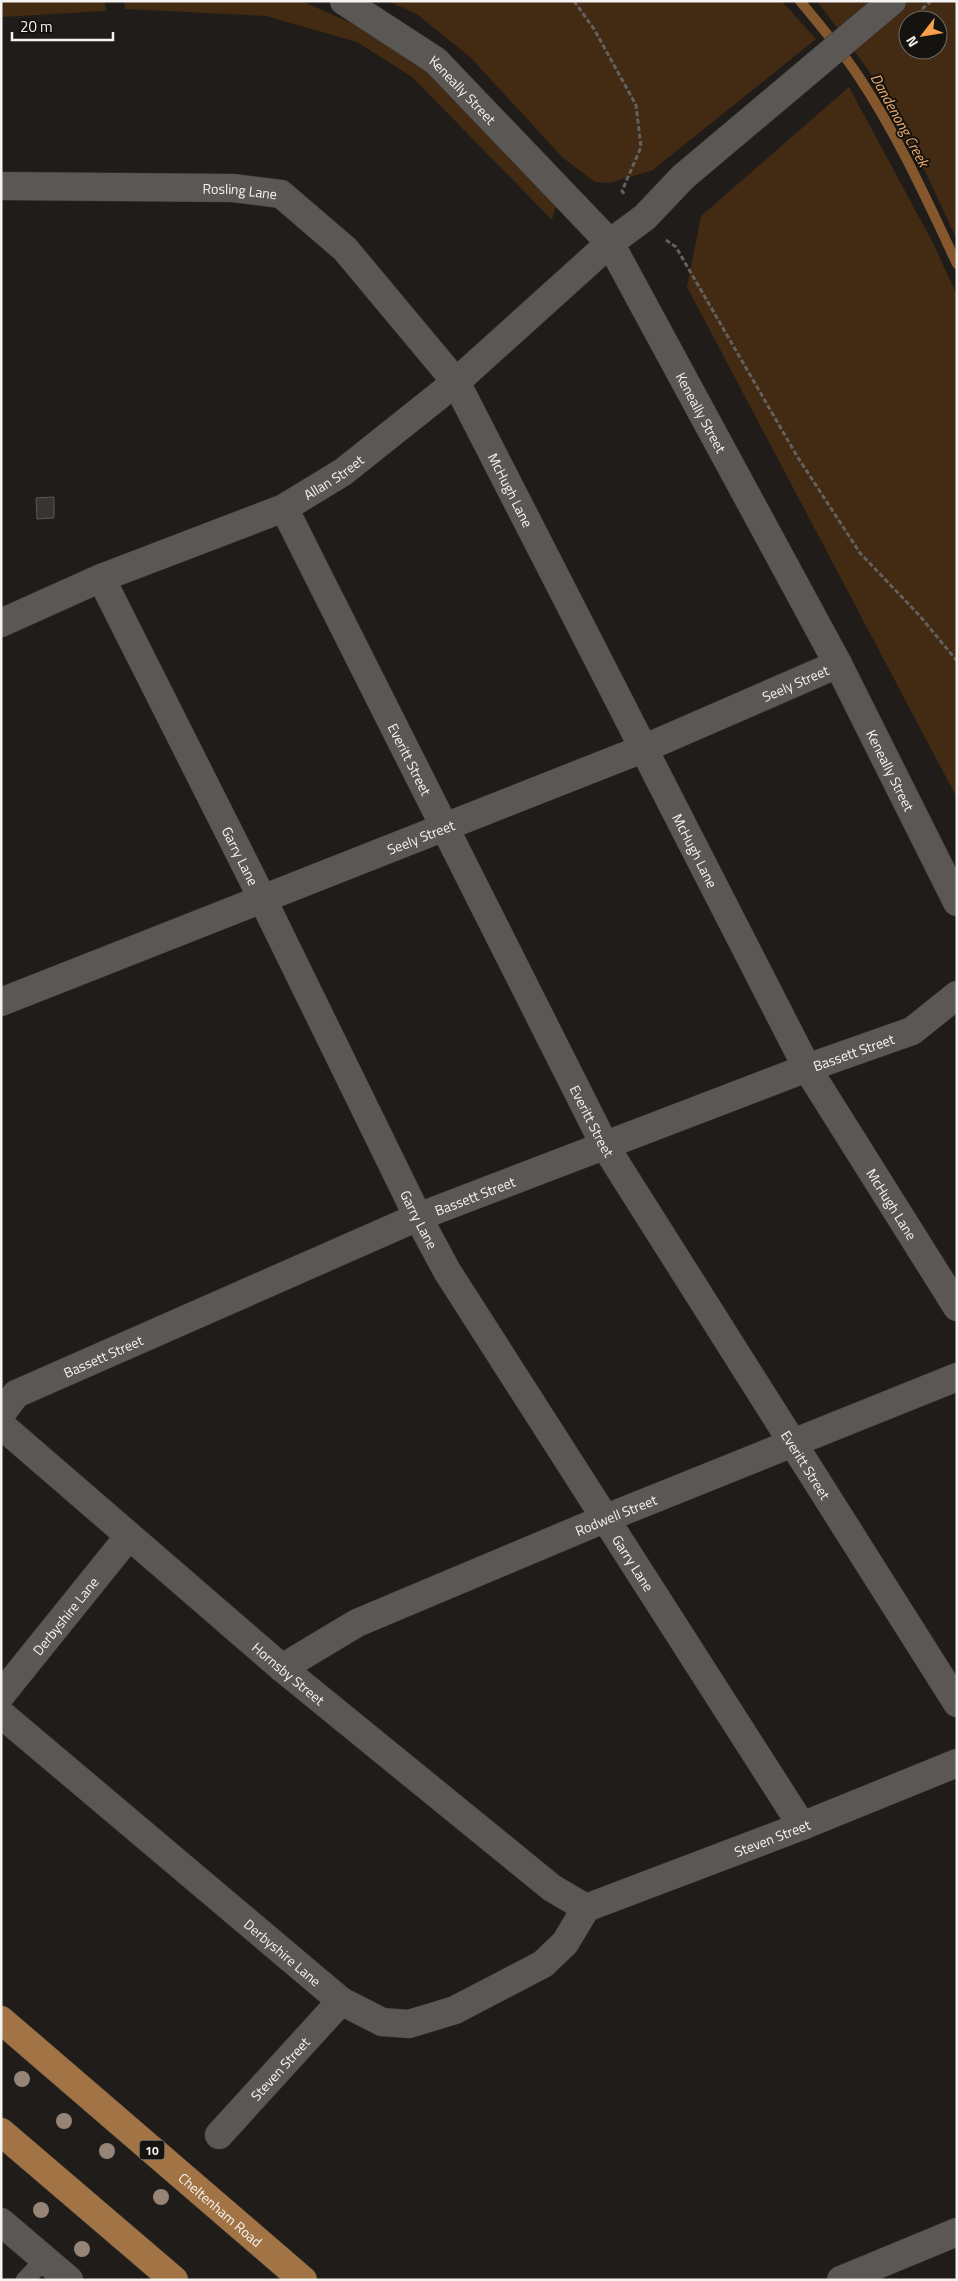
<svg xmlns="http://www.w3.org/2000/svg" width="958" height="2281" viewBox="0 0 958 2281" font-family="'Titillium Web',sans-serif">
<rect width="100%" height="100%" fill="#1f1c19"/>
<g fill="#422a13" fill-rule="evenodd">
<polygon points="1,1 105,1 106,11 1,17"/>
<polygon points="124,1 302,1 371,32 428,71 557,201 552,220 412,77 357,42 266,16 125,9"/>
<polygon points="388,1 782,1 816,39 653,170 610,183 595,182 563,158 471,58 418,15"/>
<path d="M817 1H957V240L927 175 869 71ZM908 20H938V50H908Z"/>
<polygon points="849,87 934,245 957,295 957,798 687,287 701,216"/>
</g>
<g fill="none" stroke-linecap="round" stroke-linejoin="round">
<path stroke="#85572c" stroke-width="10" d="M800 1C821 26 842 51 859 77 898 136 927 200 957 264"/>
</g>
<polygon fill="#373431" stroke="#5b5855" points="54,497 54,518 37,519 36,498"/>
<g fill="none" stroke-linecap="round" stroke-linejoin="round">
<defs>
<polyline id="service" points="25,2280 45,2259"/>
<g id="minor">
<path id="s1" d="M344 1 436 61 610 243 838 664 957 902"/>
<path id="s2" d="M1 186 233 188 281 194 345 249 456 382 807 1068 957 1307"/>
<path id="s3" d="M284 508 605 1146 957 1703"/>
<path id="s4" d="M101 578 262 898 418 1217 447 1271 802 1826"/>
<path id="s5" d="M1 623 101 578 284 508 343 472 456 382 610 243 645 217 683 177 892 1"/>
<path id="s6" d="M1 1002 645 748 838 664"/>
<path id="s7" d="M1 1414 16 1394 418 1217 807 1068 912 1031 957 995"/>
<path id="s8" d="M1 1425 282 1668 552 1888 586 1908"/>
<path id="s9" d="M282 1668 357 1623 604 1519 957 1377"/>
<path id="s10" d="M1 1695 129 1536"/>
<path id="s11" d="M1 1714 341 2001 382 2022 409 2024 455 2010 543 1964 565 1943 586 1908"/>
<path id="s12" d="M586 1908 802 1826 957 1763"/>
<path id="s13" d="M219 2135 341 2001"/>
<polyline points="1,2222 69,2280"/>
<polyline points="841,2280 957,2232"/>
</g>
<g id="primary">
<path id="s14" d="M1 2020 303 2280"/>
<polyline points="1,2132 174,2280"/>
</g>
</defs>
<use href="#service" stroke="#383634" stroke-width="19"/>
<use href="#minor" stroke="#383634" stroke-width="29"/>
<use href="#primary" stroke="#383634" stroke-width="29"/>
<g stroke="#63605d" stroke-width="3" stroke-dasharray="5 2.5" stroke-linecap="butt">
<polyline points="574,1 594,29 636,105 641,147 622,191 624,194"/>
<polyline points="922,9 931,1"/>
<polyline points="666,240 676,247 797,456 860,553 919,615 957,661"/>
</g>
<use href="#service" stroke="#5b5755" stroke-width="18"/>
<use href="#minor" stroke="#5b5755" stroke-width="28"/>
<use href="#primary" stroke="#a27344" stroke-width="28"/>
</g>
<g fill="#968576">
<circle cx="22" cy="2079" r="8"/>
<circle cx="64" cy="2121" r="8"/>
<circle cx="107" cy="2151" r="8"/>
<circle cx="161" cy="2197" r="8"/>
<circle cx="41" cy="2210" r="8"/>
<circle cx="82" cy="2249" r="8"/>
</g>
<g text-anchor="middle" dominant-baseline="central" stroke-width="4" stroke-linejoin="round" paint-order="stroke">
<rect fill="#151310" stroke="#b2b0ae" stroke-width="1" x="139.5" y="2140.5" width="25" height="19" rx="4"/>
<g font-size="12" font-weight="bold" fill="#f6f4f2">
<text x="152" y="2150">10</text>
</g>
<g font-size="14" fill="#f6f4f2" stroke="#151310">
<text stroke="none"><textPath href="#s1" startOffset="149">Keneally Street</textPath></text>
<text stroke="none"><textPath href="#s2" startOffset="239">Rosling Lane</textPath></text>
<text stroke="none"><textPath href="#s1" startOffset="554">Keneally Street</textPath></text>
<text stroke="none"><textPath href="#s5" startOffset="364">Allan Street</textPath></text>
<text stroke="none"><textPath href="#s2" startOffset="659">McHugh Lane</textPath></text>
<text stroke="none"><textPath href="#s6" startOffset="856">Seely Street</textPath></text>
<text stroke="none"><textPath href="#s3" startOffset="281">Everitt Street</textPath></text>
<text stroke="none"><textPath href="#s1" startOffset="959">Keneally Street</textPath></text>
<text stroke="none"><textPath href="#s6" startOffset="451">Seely Street</textPath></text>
<text stroke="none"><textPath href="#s2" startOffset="1064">McHugh Lane</textPath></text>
<text stroke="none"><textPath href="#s4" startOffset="311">Garry Lane</textPath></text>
<text stroke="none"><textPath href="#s7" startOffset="930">Bassett Street</textPath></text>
<text stroke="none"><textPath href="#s3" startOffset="686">Everitt Street</textPath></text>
<text stroke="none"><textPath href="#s7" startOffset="525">Bassett Street</textPath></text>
<text stroke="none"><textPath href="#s2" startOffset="1469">McHugh Lane</textPath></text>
<text stroke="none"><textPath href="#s4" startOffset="716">Garry Lane</textPath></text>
<text stroke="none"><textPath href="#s7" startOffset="120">Bassett Street</textPath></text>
<text stroke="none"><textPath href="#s3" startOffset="1091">Everitt Street</textPath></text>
<text stroke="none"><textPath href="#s9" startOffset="368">Rodwell Street</textPath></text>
<text stroke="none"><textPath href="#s4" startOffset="1121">Garry Lane</textPath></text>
<text stroke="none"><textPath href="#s10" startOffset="102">Derbyshire Lane</textPath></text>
<text stroke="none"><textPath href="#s8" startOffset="380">Hornsby Street</textPath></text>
<text stroke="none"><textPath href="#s12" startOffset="199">Steven Street</textPath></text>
<text stroke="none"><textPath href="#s11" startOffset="369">Derbyshire Lane</textPath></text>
<text stroke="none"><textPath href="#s13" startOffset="90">Steven Street</textPath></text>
<text stroke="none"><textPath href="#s14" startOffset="290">Cheltenham Road</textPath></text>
</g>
<g font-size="15" font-style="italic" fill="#f3ad6d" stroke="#151310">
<text transform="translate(900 120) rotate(61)">Dandenong Creek</text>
</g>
</g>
<rect width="958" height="2281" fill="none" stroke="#f6f4f2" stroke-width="5"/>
<g transform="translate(923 35) rotate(239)"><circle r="24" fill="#151310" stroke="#6f6d6a"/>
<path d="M0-4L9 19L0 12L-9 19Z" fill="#f8a14a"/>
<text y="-8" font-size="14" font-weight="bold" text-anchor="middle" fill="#f6f4f2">N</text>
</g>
<path d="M12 32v8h101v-8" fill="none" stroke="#f6f4f2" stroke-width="2.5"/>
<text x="20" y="32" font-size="15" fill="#f6f4f2" stroke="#151310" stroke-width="4" paint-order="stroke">20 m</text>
</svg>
